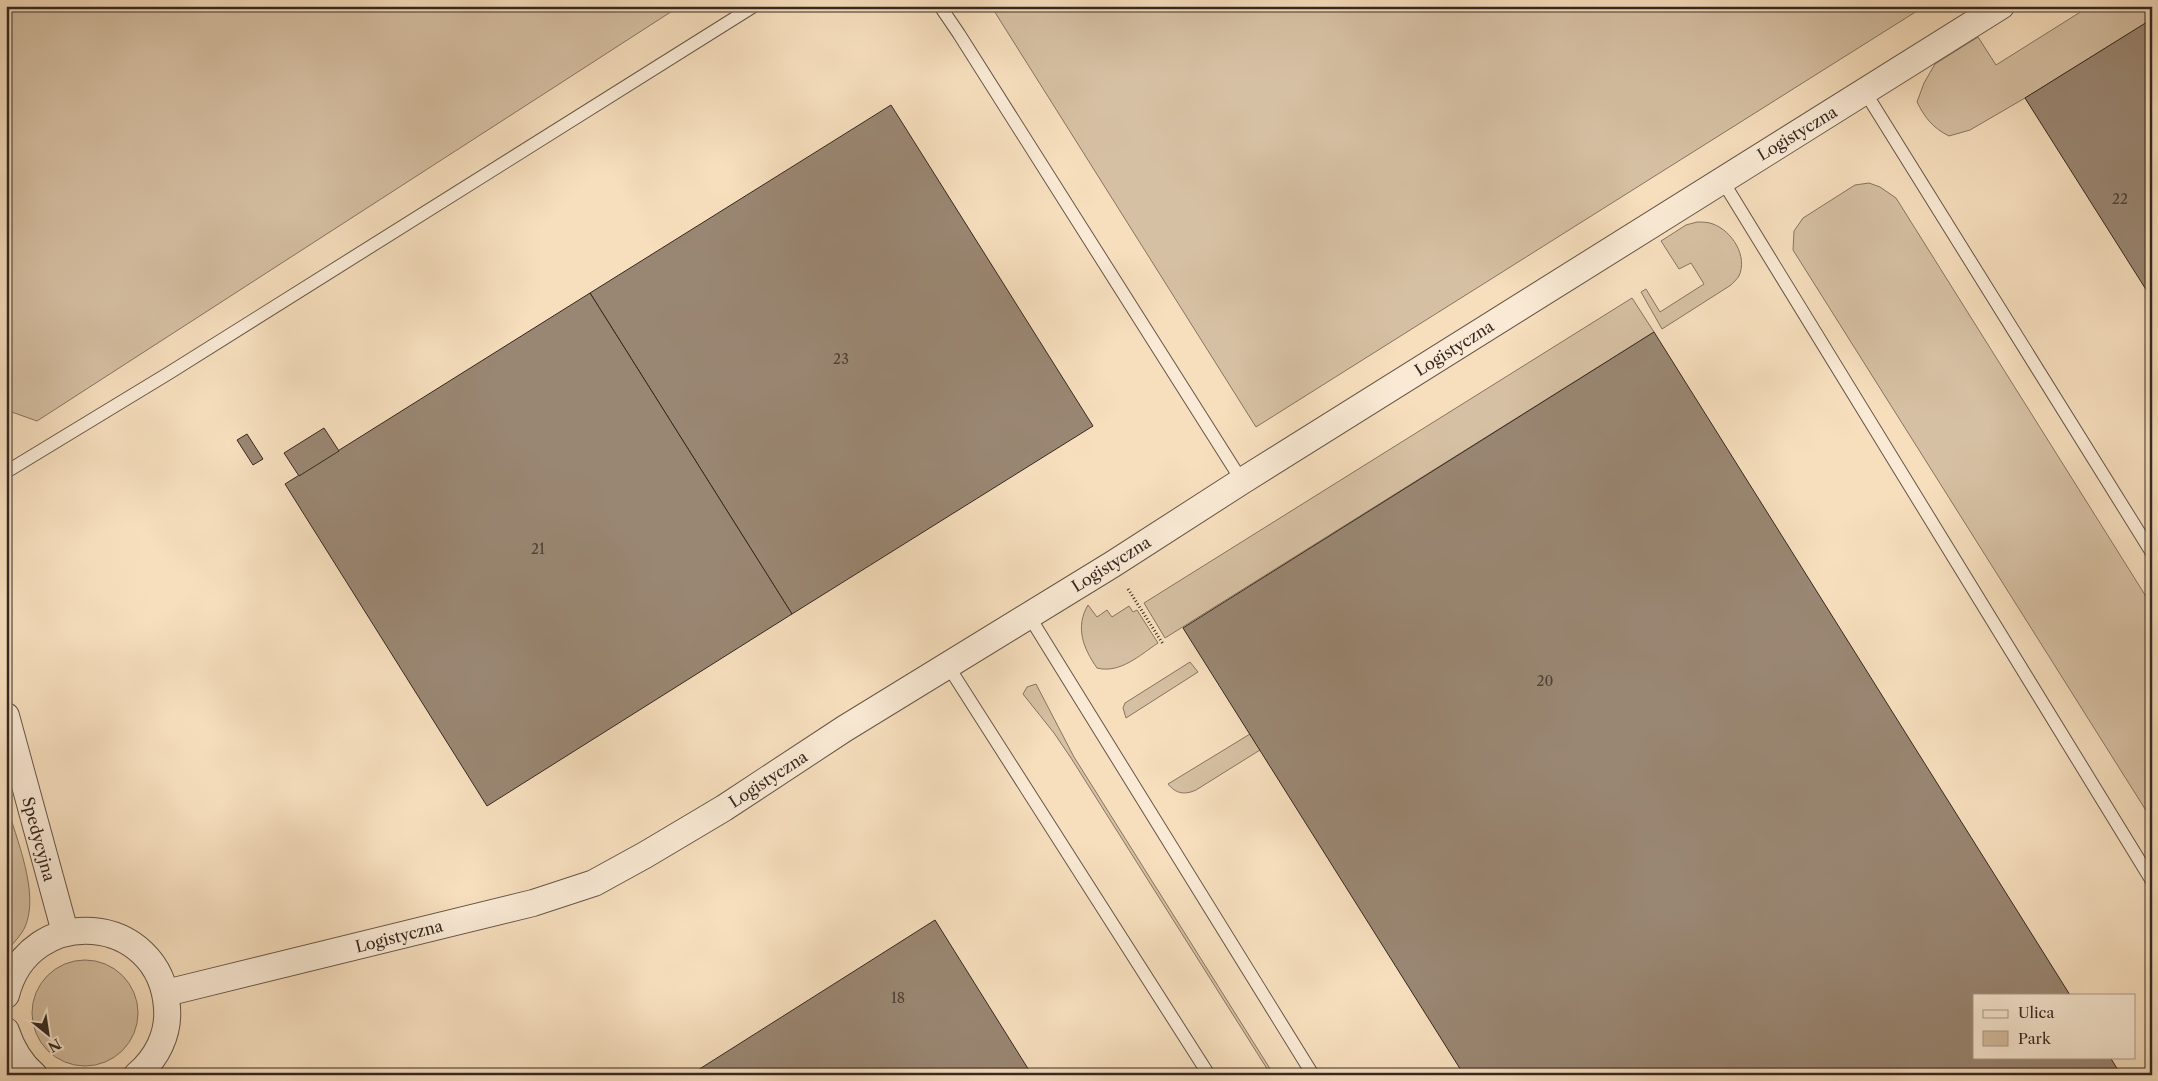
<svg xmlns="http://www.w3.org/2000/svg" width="2158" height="1081" viewBox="0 0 2158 1081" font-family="'Libre Caslon Text',serif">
<rect width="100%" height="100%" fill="#f7dfbe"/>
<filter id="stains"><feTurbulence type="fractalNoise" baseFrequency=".004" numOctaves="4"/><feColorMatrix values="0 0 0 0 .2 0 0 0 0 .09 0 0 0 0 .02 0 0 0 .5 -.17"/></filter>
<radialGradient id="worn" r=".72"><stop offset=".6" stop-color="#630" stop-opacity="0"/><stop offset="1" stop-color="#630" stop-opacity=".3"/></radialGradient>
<g fill="#d6c0a3" stroke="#867462">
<polygon points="6,6 680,6 37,421 6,410"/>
<polygon points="991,6 1925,6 1256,427"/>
<path d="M2090 6H2152V19L2025 98 1970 130 1949 136C1933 128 1925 118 1917 102L1924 83 1935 64 1978 37 1996 65Z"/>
<polygon points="1869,183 1880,187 1896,198 2152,606 2152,820 1793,250 1794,231 1803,218 1855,185"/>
<path d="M1697 222C1702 222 1708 222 1713 224 1732 231 1748 256 1739 276 1737 279 1733 283 1731 285L1662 329 1641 292 1646 289 1660 312 1704 284 1691 263 1679 269 1661 241 1686 225Z"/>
<polygon points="1632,298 1654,332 1165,638 1144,603"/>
<path d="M1088 605 1097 617 1107 610 1112 617 1129 606 1133 612 1137 610 1158 643C1140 655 1120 674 1097 668 1083 648 1075 627 1088 605Z"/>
<polygon points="1190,662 1198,672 1126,718 1123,708 1125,703"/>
<polygon points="1036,684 1074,757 1274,1075 1271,1075 1071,758 1054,733 1023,694 1027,687"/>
<path d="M1250 734 1260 750 1196 790C1185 795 1176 794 1168 784Z"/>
<path d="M6 803C16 838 40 893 25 927 21 936 12 944 6 952Z"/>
<circle cx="85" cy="1013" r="53"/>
</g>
<g fill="#9a8773" stroke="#362821">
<polygon points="2152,19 2152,299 2025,98"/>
<polygon points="891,105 1093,426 792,614 590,293"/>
<polygon points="590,293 792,614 487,806 285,484"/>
<polygon points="1654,332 2070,995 1974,995 1974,1057 2110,1057 2121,1075 1464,1075 1183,628"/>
<polygon points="324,428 339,451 299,476 284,453"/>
<polygon points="247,434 263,459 253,465 237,440"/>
<polygon points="935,920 1032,1075 690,1075"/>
</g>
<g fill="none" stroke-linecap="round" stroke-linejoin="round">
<defs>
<g id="service">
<polyline points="940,6 959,34 1242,481"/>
<polyline points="1865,92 2152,553"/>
<polyline points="1722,180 2152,881"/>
<polyline points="6,472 169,373 754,6"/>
<polyline points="1029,616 1313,1075"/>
<polyline points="948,666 1209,1075"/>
</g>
<g id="minor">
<polyline points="6,716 65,932"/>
<polyline points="166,993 533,903 594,883 645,855 724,808 844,729 1113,564 1242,481 2001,6"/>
<path d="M6 995C29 902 161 913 167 1008 169 1034 157 1058 137 1075"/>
<path d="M6 1031C12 1049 20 1063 34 1075"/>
</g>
</defs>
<use href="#service" stroke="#665648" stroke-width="14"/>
<use href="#minor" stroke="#665648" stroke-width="28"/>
<polyline stroke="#362821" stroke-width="3" stroke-dasharray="1 2.5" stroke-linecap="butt" points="1128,589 1163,644"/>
<use href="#service" stroke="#faead5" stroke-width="12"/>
<use href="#minor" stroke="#faead5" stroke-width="26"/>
</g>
<g text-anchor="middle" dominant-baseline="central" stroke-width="4" stroke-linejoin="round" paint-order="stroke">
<g font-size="14" fill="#4f4036">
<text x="2120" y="199">22</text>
<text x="841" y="359">23</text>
<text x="538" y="549">21</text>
<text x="1545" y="681">20</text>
<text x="898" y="998">18</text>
</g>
<g font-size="16" fill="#362821" stroke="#faead5">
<text transform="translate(1797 133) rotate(-31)">Logistyczna</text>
<text transform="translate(1454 348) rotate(-32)">Logistyczna</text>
<text transform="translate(1111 564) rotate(-32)">Logistyczna</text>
<text transform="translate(768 779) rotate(-33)">Logistyczna</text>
<text transform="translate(39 839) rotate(75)">Spedycyjna</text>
<text transform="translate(399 936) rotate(-14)">Logistyczna</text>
</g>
</g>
<rect width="2158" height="1081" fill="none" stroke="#f7dfbe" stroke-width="25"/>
<rect x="8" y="8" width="2143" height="1066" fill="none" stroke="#362821" stroke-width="2.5"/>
<rect x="12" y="12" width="2133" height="1056" fill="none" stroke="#362821"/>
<rect x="1973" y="994" width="162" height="65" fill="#faead5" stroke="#ac9c8d"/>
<rect x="1983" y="1010" width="25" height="8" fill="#faead5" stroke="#ac9c8d"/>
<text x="2018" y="1018" font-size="15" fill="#362821">Ulica</text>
<rect x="1983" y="1031" width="25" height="15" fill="#d6c0a3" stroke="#ac9c8d"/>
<text x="2018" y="1044" font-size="15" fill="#362821">Park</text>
<g transform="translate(48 1034) rotate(150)" stroke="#faead5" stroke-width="4" paint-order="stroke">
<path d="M0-4L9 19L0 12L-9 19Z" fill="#362821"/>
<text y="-8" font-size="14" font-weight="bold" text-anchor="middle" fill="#362821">N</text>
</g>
<rect width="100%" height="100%" filter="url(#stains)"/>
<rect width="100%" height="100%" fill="url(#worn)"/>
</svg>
